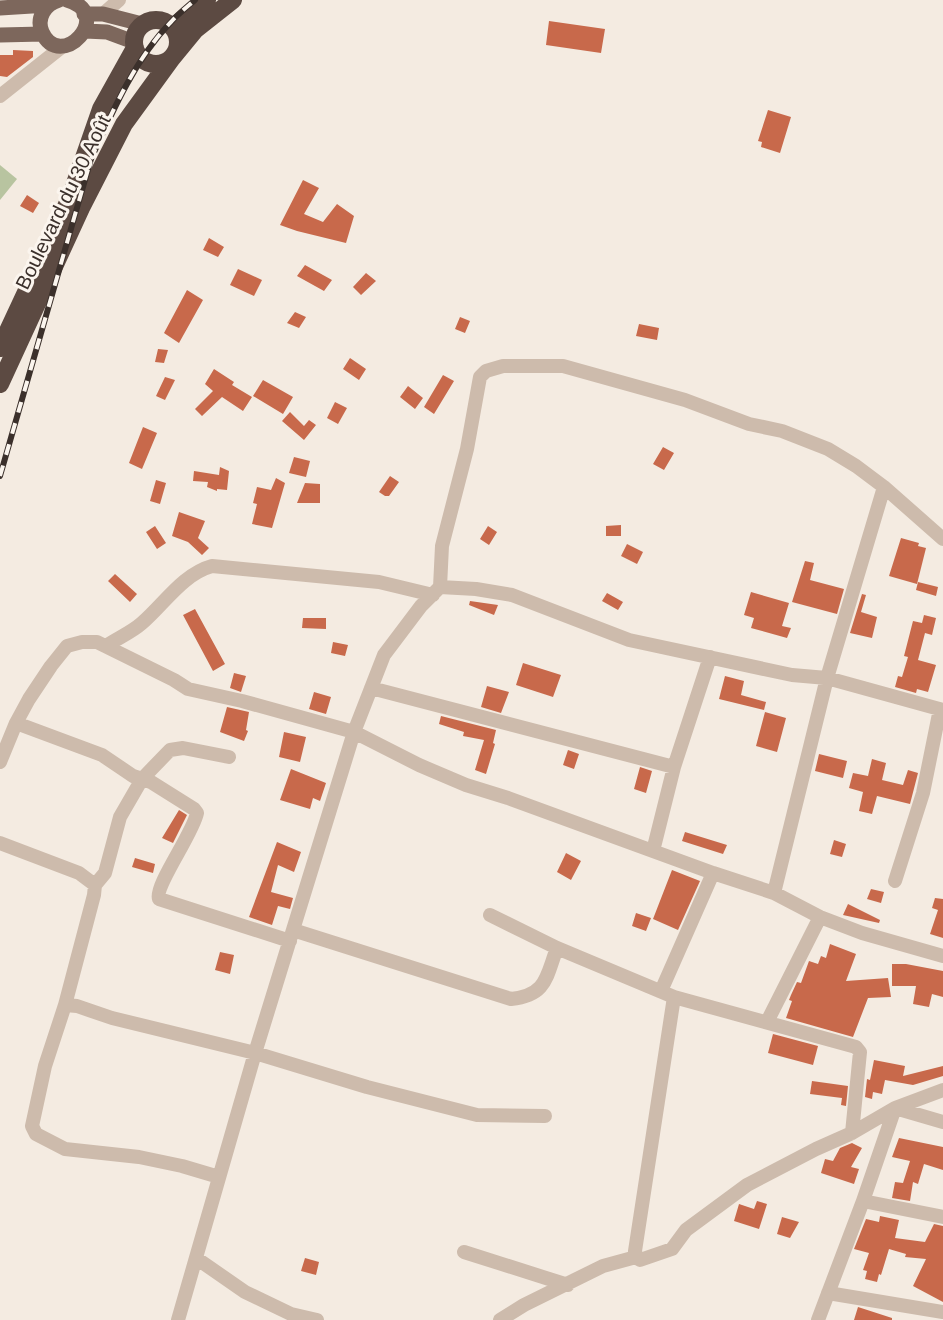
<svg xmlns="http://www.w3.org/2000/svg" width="943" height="1320" font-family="Helvetica,sans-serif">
  <rect width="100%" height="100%" fill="#f4ebe1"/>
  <path fill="#b8c4a0" d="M0,165L17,179L0,200Z"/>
  <path fill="#c8694b" d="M549,21L605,29L601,53L546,45Z
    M13,50L33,51V57L7,77L0,76V55H13Z
    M768,110L791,117L780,153L761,147L762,142L758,141Z
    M303,180L319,188L304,214L323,222L337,204L354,216L346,243L297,231L280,225Z
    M27,195L39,203L33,213L20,206Z
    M209,238L224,247L218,257L203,250Z
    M305,265L332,280L324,291L297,276Z
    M238,269L262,280L254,296L230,285Z
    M366,273L376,281L361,295L353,287Z
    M187,290L203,300L179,343L164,333Z
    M295,312L306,317L299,328L287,323Z
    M460,317L470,321L465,333L455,329Z
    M639,324L659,328L657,340L636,336Z
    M158,349L168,350L164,363L155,362Z
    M350,358L366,369L359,380L343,369Z
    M214,369L234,382L232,385L252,397L243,411L222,397L202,416L195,409L213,391L205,384Z
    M443,375L454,381L434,414L424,407Z
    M165,377L175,380L165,400L156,396Z
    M263,380L293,397L283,414L253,396Z
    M408,386L423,398L415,409L400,397Z
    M335,402L347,408L338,424L327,418Z
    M290,412L304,426L309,420L316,425L304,440L282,421Z
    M143,427L157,433L142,469L129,463Z
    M663,447L674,453L664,470L653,464Z
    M294,457L310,461L306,477L289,473Z
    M220,467L229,471L227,490L217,489V491L207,487L208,482L193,481L194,471L219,475Z
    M390,476L399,482L389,496H385L379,492Z
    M276,478L285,483L272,528L252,524L257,504L253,503L257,487L271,490Z
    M156,480L166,483L160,504L150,501Z
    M305,483L320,484V503H297Z
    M179,512L205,521L198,538L209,548L202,555L188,542L172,536Z
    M621,525V536H606V526Z
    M155,526L166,543L157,549L146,532Z
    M488,526L497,532L489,545L480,539Z
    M901,538L919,543L918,546L926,548L917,584L889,576Z
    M627,544L643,552L637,564L621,556Z
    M805,561L814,563L810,580L844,589L837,614L792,602Z
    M115,574L137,594L130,602L108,581Z
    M918,582L938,587L936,596L916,590Z
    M751,592L789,603L782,626L791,628L787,638L751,628L754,618L744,615Z
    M607,593L623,602L618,610L602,601Z
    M862,594L866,595L861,612L877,617L872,638L850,633Z
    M470,601L498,605L494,615L469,605Z
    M195,609L225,664L213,671L183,615Z
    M924,615L936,618L932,635L925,633L918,660L936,665L928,692L917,689L916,693L895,687L898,676L902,677L908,657L904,656L913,621L922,623Z
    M303,618H326V629L302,628Z
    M333,642L348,645L345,656L331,653Z
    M523,663L561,675L553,697L516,685Z
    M234,673L246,676L241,692L230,688Z
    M725,676L744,681L741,695L766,702L764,710L719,699Z
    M487,686L509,692L501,713L481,707Z
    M314,692L331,697L326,714L309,709Z
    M227,707L249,712L246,730L248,731L244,741L220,732Z
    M765,712L786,718L777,752L756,746Z
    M441,716L496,730L493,743L495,744L486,774L475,770L484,740L463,736L464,732L439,724Z
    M284,732L306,737L300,762L279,757Z
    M568,750L579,754L574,769L563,765Z
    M819,754L847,761L843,778L815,771Z
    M872,759L886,763L882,780L903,785L908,770L918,773L910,804L877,796L872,814L859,811L863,792L849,788L853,773L868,776Z
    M640,767L652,771L646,793L634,789Z
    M291,769L326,783L320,801L313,798L310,809L280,800Z
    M179,810L187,815L173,843L162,838Z
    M685,832L727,845L723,854L682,841Z
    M834,840L846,844L842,857L830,854Z
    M277,842L301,852L294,872L278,865L271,892L293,898L290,909L278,906L272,925L249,917Z
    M566,853L581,861L571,880L557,872Z
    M135,858L155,864L153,873L132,867Z
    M672,870L700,881L678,930L653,919Z
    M871,889L884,892L881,903L867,899Z
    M935,898L943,899V938L930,934L938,910L932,908Z
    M848,904L880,920L879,923L843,915Z
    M636,913L651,918L646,931L632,926Z
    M830,944L856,954L846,981L888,978L891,997L868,998L853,1037L786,1018L792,1001L789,1000L791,995L797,982L801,983L809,961L818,964L821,956L826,958Z
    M220,952L234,955L230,974L215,970Z
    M892,964H906L943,971V997L932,994L929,1007L913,1004L916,986H892Z
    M773,1034L818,1046L813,1065L768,1053Z
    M874,1060L905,1066L903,1076L943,1066V1076L913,1085L885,1080L882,1094L873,1092L872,1099L865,1097L867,1079L870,1080Z
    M812,1081L848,1086L846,1106L841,1105L842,1098L810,1094Z
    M899,1138L943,1147V1170L924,1164L918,1184L913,1182L910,1201L892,1198L895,1182L903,1183L910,1161L892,1157Z
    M852,1143L862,1148L851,1167L859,1169L854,1184L821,1173L825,1159L833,1161L840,1148Z
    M757,1201L767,1204L759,1229L734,1221L739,1204L754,1209Z
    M880,1216L899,1220L895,1238L925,1242L934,1224L943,1226V1302L913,1286L926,1259L905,1257L906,1254L889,1249L881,1275L879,1274L877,1282L865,1279L867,1271L863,1270L869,1253L854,1249L866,1219L879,1222Z
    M782,1217L799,1222L790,1238L777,1234Z
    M305,1258L319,1262L316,1275L301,1271Z
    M858,1307L892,1318V1320H854Z"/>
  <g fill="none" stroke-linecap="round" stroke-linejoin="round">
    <path stroke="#cdbbac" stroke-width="14" d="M103,14L119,0
      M0,96L63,46
      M440,587L476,589L512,595L629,640L792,675L827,678L943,710
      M106,646C118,638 132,632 142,623C164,604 183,574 212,566L379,582L433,595
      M371,688L674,767
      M16,723L102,755L133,776L142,779L170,750L183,748L229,757
      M0,762L16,723L29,699L51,666L67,646L82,642H97L174,680L188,689L242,701L354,732L419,765L466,785L508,798L713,873L774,893L820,917L862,933L943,956
      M0,843L79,873L95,885L94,895L65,1005L77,1006L112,1018L255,1053L367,1087L477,1115L545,1116
      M653,851L674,767L710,657
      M895,881L923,793L940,709
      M95,885L105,873L120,817L142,779L151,782L194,809L197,813C193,834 154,886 159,899L290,941
      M774,893L827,678L884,487
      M490,915L557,948L674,997L856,1047L860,1052L852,1133
      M293,930L511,999C547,995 546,977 557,948
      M661,991L713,873
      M674,997L635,1251L636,1257L640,1260L672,1249L686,1230L747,1185L816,1149L852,1133L895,1108L943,1122
      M65,1005L45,1066L32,1126L36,1134L65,1149L139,1157L182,1166L219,1177
      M767,1022L820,917
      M863,1201L895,1108L943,1090
      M464,1252L568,1285
      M196,1258L245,1292L291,1314L317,1320
      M828,1293L943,1312
      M178,1320L255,1053L354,732L384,655L421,606L440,587L442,546L467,449L480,377L486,371L503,366H563L685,400L749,424L782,431L828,449L856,466L884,487L943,539
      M500,1320L524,1305L603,1266L636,1257
      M818,1320L863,1201L943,1217"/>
    <path stroke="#7d675c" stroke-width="15" d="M59,0C45,4 36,18 42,32C60,73 116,14 67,0
      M0,8L48,5
      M84,14H103L142,24
      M85,31L107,32L134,42
      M0,35L43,34"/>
    <path stroke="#5c4a42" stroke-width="18" d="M134 42a22 22 0 1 1 44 0a22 22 0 1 1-44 0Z
      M173,27L207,0
      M0,348L70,198L101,109L135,48
      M0,384L81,208L124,124L172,58L195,30L233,0"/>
    <g stroke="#3b302b" stroke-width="6">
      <path id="rail" d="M0,476L91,159C112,112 135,59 171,22C178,14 187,7 195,0"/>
    </g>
    <use href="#rail" stroke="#fbf5ee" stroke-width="4" stroke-dasharray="11" stroke-linecap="butt"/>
  </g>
  <g text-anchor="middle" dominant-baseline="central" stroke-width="6" stroke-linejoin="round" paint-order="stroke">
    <g font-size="20" fill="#3b302b" stroke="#fbf5ee">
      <text transform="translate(63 202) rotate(-64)">Boulevard du 30 Août</text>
    </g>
  </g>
</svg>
